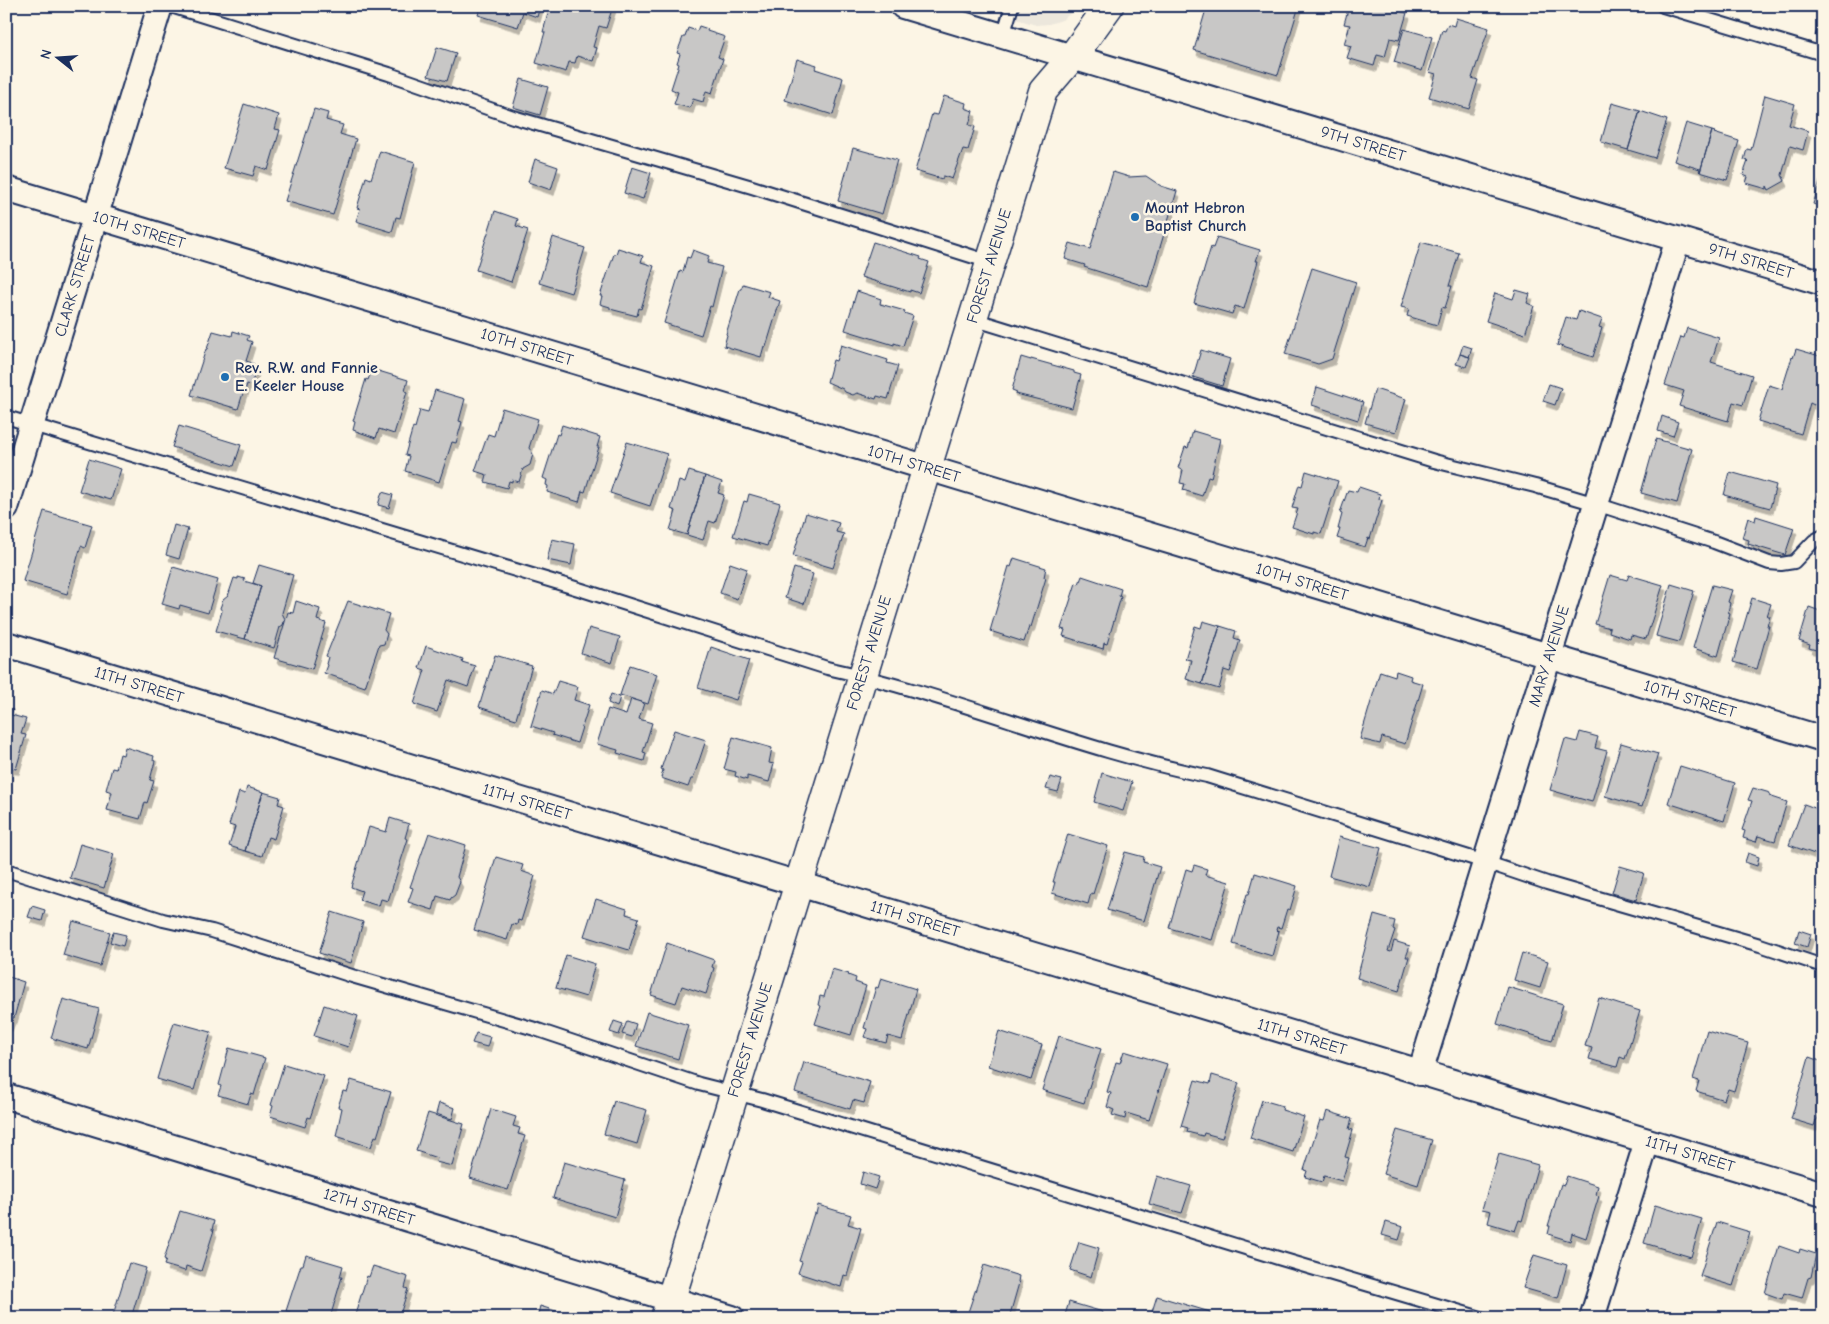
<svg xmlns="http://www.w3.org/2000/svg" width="1829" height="1324" font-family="'Comic Neue',sans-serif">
  <defs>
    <filter id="shadow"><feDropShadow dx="3" dy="5.5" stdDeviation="0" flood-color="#0004"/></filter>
  </defs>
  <rect width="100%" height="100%" fill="#fcf5e5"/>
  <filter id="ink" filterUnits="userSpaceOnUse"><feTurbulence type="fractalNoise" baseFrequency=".02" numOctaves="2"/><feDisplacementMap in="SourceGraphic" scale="10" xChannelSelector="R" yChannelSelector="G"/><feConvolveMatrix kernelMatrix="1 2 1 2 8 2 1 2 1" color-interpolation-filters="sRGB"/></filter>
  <g filter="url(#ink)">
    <path fill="#ece7dc" d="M975,6H1080L1062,20L1049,24L1036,25Z"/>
    <path fill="#c8c7c6" stroke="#1b2f5e" filter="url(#shadow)" d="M481,6H540L537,17L523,12L518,27L478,15Z
      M550,6H613L606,28L599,26L593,47L597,48L593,61L577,56L575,63L569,62L566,72L536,63L545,32H543Z
      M1207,6H1299L1278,75L1194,50Z
      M1349,6H1400L1399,11L1407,13L1399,40L1390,38L1385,57L1377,55L1374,66L1347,58L1351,46L1344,44L1350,25L1344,24Z
      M1823,11V39L1815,36Z
      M1456,18L1489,28L1472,78L1478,80L1469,109L1429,97L1436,74L1429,72L1442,30L1445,31L1448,24L1454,26Z
      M699,26L708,29L707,31L725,37L718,57L723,59L712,93L706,91L703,102L693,99L690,108L674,104L678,92L671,89L679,64L677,63L680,54L677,53L683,37H685L688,28L697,31Z
      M1404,29L1432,37L1422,71L1394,62Z
      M437,47L456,53L447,81L428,76Z
      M797,59L817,65L815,69L843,78L833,115L785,100Z
      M521,79L548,87L540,115L513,107Z
      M1765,95L1795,104L1789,125L1808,131L1803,150L1790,146L1782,175L1785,181L1769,190L1767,186V189L1746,183L1748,177L1743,175L1748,161L1744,160L1747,149L1751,150Z
      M944,96L966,103L965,108L973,111L969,125L975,127L968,150L963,149L952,179L943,176L942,179L915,171L932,114L938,115Z
      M1612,103L1640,111L1628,150L1601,142Z
      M244,104L279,115L275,129L280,130L268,170L256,166L253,176L224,168Z
      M314,109L328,113L326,120L343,125L340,134L356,139L333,215L285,201Z
      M1640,111L1667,120L1655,158L1628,150Z
      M1686,123L1712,131L1700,172L1699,171L1700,169L1674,161Z
      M1712,131L1715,132L1714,133L1739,141L1727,180L1700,172Z
      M853,148L897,160L882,214L838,201Z
      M380,151L415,162L400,218L396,217L392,232L356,221L360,209L357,208L366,177L371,179Z
      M535,159L558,167L551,190L528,182Z
      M632,167L651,173L643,199L624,193Z
      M1113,172L1129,177L1146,176L1161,186L1177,191L1148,287L1084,267L1085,265L1065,259L1070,243L1090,249Z
      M1823,172V208L1813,204Z
      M495,211L518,219L516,226L528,230L511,282L476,270Z
      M553,237L585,248L571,293L539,283Z
      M1217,237L1260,250L1256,261H1258L1244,309L1235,306L1232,314L1194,303L1211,247L1213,248Z
      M873,242L921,257L920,259L929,262L919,293L910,290V292L861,277Z
      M1421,242L1459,253L1449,286H1452L1445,308L1442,307L1437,325L1407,316L1409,309L1401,307Z
      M618,248L643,256L641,262L654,266L641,309L639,308L637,316L610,309V307L600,304L602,296H600L614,254H616Z
      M693,250L709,256L707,263L722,267L712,307L710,306L701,335L664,323L680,271L683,272L687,257L690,258Z
      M1312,268L1356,282L1332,359L1318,364L1285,354Z
      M743,284L770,292L768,297L780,301L766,347L764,346L761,357L724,346L727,335L726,334L740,289H741Z
      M1516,290L1530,294L1527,303L1534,306L1525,334L1486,321L1495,293L1513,299Z
      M857,291L881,299L880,304L905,311L904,313L913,316L903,346L894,343V345L845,330Z
      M1579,311L1602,319L1599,327L1602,328L1593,357L1557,345L1566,317L1576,320Z
      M1687,328L1719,338L1711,362L1752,375L1743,405L1733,402L1728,421L1679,406L1684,391L1665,385L1681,337L1684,338Z
      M213,331L232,336L233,331L249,336L247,340L252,342L246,361L254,364L252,368L256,370L251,385L247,384L245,391L244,390L238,409L191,395L206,349H207Z
      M841,345L888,360L887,363L898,366L888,399L877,396L876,399L857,393L853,395L845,392L843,389L827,382L833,360L836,361Z
      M1463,345L1472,348L1469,357L1460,354Z
      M1796,349L1823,357L1816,383L1820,385L1823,390V395L1821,401L1814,405L1810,403L1801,434L1758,421L1769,385L1782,389L1792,357L1793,358Z
      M1201,350L1230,359L1222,386L1193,377Z
      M1460,354L1470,357L1466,367L1456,364Z
      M1021,357L1031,360V359L1074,371V373L1081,375L1072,408L1016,394L1017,392L1012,390Z
      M372,369L408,380L405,391L407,392L394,434L379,429L376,438L353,430L355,422L353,421L366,379L368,380Z
      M1549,384L1561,388L1555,405L1543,401Z
      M1317,387L1363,402L1358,420L1312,405Z
      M1375,389L1406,399L1396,432L1365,423Z
      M435,390L465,399L459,421L462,422L456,443L452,442L439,482L405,471L409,456L405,455L413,427L415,428L420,410L428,412Z
      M502,408L538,419L529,448L533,454L530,465L523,469L519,482L512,480V482L509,481L507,488L485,482L487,475L475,471L488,434L494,436Z
      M1662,416L1678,422L1673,436L1658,431Z
      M562,425L600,437L597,447H599L585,492L582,491L579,502L547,492L548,486L546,485L547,480L543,478L557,434L559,435Z
      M179,426L241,445L234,466L172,447Z
      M1193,431L1220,439L1211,478L1208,477L1202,496L1183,490L1185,484L1180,483L1183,470L1178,468L1185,447L1188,448Z
      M1656,439L1692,449L1677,503L1641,493Z
      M627,442L667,454L650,506L610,493Z
      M89,459L121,469L111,500L79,491Z
      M689,471L705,476L687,535L670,530L676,511L671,509L679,481L685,483Z
      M1306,471L1338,481L1321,534L1314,532V534L1292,527L1298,509L1292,508L1299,485L1302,486Z
      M1730,472L1776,485L1770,508L1724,495Z
      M705,476L722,482L718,493L724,495L715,523L709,521L703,540L687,535Z
      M1359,487L1380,494L1379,499L1382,500L1370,539L1368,538L1365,547L1337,538L1340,529H1338L1342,514L1340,513L1348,490L1357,492Z
      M1819,490L1823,491V503L1816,501Z
      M382,492L393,495L389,508L378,505Z
      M749,494L780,503L767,546L733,536L744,501L747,502Z
      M44,511L92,525L85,548L81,546L67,594L23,581Z
      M806,513L839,523L836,532L844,534L833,568L793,556Z
      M1756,516L1794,528L1785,555L1748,544L1749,540L1742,538L1748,518L1755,521Z
      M174,525L188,529L179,559L166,555Z
      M552,539L575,544L571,565L547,560Z
      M1014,558L1046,568L1044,577L1046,578L1031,627H1029L1024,642L990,631L1009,566L1011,567Z
      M730,563L747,569L737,599L720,593Z
      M259,565L293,575L282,613L285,619L283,625L280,627L274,648L245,639L261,586L253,583Z
      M173,567L218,580L208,613L180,605L179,609L162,604Z
      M794,568L813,574L804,604L785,598Z
      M1610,575L1627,580L1629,575L1663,585L1646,639L1631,635L1630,639L1609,632L1610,628L1595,624Z
      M1082,576L1121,589L1119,596L1121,597L1107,644L1104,643L1103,649L1063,636L1065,630L1061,629L1076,583L1079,584Z
      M238,577L245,579L244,581L261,586L245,639L216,631L222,611L220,608L223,600L228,596L234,578L238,579Z
      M1671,584L1694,591L1679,642L1656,636Z
      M1712,585L1732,590L1728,602L1730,603L1728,612L1730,613L1718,656L1693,648Z
      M1752,598L1771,604L1767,616H1770L1767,626H1769L1757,669L1733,662Z
      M296,601L320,609L317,620L326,623L312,669L274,658L288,612L293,613Z
      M348,601L389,614L384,630L387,634L384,644L379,645L365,687L324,673L327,665L326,664L328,657L326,656Z
      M1809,607L1823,612V652L1809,648L1810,645L1799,641Z
      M1203,621L1220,626L1202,684L1186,679L1191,660L1185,659L1195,626L1201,628Z
      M1220,626L1236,631L1234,638L1240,640L1230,672L1224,670L1219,689L1202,684Z
      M589,628L620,637L612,663L581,653Z
      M426,646L463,659L462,662L475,666L468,687L448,680L437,712L414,704L425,670L419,668Z
      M711,647L749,660L736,700L698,688Z
      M495,655L532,666L516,719L479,707Z
      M630,665L657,674L648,704L620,695Z
      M1380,671L1395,676L1396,671L1411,676L1410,680L1423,684L1405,744L1382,737L1380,744L1360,739Z
      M558,681L578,687L574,700L589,705L577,743L552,735L553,733L531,726L542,690L553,694Z
      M611,694L620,697L617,707L608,703Z
      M631,699L644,703L639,719L652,723L643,752L646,753L644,761L617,753L618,750L597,744L608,709L626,715Z
      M6,708L13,710L11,715L26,719L21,734L26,735L16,769L11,768L7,782Z
      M674,730L706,740L693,779H691L688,787L661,778L663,770L661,769Z
      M1580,732L1598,737L1595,748L1607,751L1592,802L1550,790L1565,739L1577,742Z
      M733,737L772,748L769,763L774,764L769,782L747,776V780L735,776L736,772L724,769Z
      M1621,743L1658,754L1642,807L1605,796Z
      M125,747L154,756L153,760L155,761L150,780L154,781L147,803L145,802L140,819L107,810L112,792L106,790L112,768L116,769L120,754L123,755Z
      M1680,766L1735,783L1724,821L1668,803Z
      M1102,773L1132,782L1123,811L1094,802Z
      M1050,777L1062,780L1058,792L1046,789Z
      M247,787L263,792L245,851L229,846L235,827L229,825L239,792L245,794Z
      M1753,788L1770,793L1769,796L1787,802L1775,841L1758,836L1756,842L1743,838L1745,831L1742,830L1752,801L1748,800Z
      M263,792L280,797L278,804L284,806L274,839L268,837L262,856L245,851Z
      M1804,804L1823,811V857L1789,845Z
      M390,818L409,824L405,838L408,839L388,901L381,899L379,906L359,900L362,891L351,887L369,827L386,832Z
      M429,833L466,845L457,877L460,882L455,895L451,898L450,900L437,896L433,910L408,902L413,888L410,887Z
      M1068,834L1108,846L1093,894L1091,893L1088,904L1052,893L1055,882H1053Z
      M1339,837L1381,848L1370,887L1329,876Z
      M80,844L114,854L104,888L70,878Z
      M1125,852L1144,857L1143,862L1160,867L1144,921L1107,910Z
      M1748,853L1759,857L1757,866L1745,862Z
      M496,857L523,865L521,871L535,876L521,921L518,920L517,925L512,924L507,940L474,930Z
      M1194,865L1207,869L1205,875L1229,882L1212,940L1169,928L1186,869L1192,871Z
      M1620,866L1644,873L1636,900L1612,893Z
      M1255,873L1297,886L1290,910L1287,909L1281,928L1277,927L1276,930L1279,931L1272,956L1233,944L1247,894H1249Z
      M596,899L627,909L626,914L639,918L629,950L584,936Z
      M32,906L45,910L42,921L28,917Z
      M332,912L363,922L351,963L319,953Z
      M1374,915L1395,921L1393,929L1395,930L1388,951L1391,952L1394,941L1410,946L1406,957H1409L1399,991L1357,978Z
      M73,921L110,932L100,966L63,955Z
      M1799,930L1811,934L1807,947L1795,943Z
      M113,932L126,935L123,946L110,942Z
      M667,943L714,960L712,967L714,968L706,994L682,986L676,1003L651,995Z
      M1522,953L1548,961L1540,988L1514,980Z
      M566,955L595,964L586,997L556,988Z
      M832,969L849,974L848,975L856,978L855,982L866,986L851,1035L815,1024L821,1006L818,1005L820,996L824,997Z
      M6,976L24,982L14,1018H12L9,1026L6,1025Z
      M881,978L916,989L902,1040L888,1036L886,1043L864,1037L867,1029L864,1028L876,987L878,988Z
      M1508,987L1563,1004L1552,1041L1497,1024Z
      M1599,998L1640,1011L1625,1059L1620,1057L1617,1067L1589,1059L1592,1048L1585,1046Z
      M63,999L99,1009L88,1049L51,1038Z
      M324,1005L358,1016L348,1047L314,1036Z
      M647,1012L688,1025L678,1059L636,1046Z
      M614,1021L623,1024L619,1035L610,1032Z
      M627,1021L636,1024L632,1037L622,1034Z
      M174,1022L211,1032L194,1090L157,1079Z
      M999,1031L1042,1045L1031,1080L988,1066Z
      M1707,1031L1748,1043L1734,1091L1728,1089L1724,1100L1696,1091L1699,1081L1693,1079Z
      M476,1033L490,1037L487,1047L472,1043Z
      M1059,1036L1101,1049L1084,1103L1042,1090Z
      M229,1048L265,1058L254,1095L251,1094L248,1104L218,1095L221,1086L219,1085Z
      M1124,1051L1167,1064L1149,1120L1126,1113L1125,1119L1112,1115L1114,1110L1107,1107L1111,1093L1107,1092L1116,1062L1120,1063Z
      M1809,1057L1823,1062V1103L1817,1120H1816L1814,1126L1791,1119Z
      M804,1062L870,1082L864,1103L853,1100L850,1109L795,1092Z
      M284,1064L324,1076L310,1118L308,1117L305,1127L270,1116L273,1106L271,1105Z
      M1212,1075L1239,1083L1222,1138L1204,1133L1203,1136L1187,1132L1188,1128L1181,1126L1195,1080L1210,1084Z
      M351,1080L391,1092L377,1137L375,1136L371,1147L336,1136L342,1108L338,1107L343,1091L347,1092Z
      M1262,1100L1283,1106L1282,1110L1304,1117L1293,1152L1250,1138Z
      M614,1101L647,1110L637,1144L604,1134Z
      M439,1103L455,1108L452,1119L436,1114Z
      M491,1109L516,1117L513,1126L520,1128L518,1134L525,1136L508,1190L470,1178Z
      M1327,1111L1352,1119L1349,1129L1353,1130L1345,1157L1349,1158L1342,1181L1324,1176L1322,1182L1305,1177L1307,1171L1304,1170L1320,1120L1324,1121Z
      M428,1113L464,1124L452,1166L436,1162L437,1158L416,1151Z
      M1397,1130L1432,1140L1418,1185L1383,1174Z
      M1499,1154L1538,1165L1522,1221L1519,1220L1515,1231L1488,1223L1491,1211L1482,1209Z
      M564,1162L625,1180L615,1217L553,1198Z
      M863,1172L879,1177L875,1189L860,1184Z
      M1157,1176L1191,1186L1182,1213L1149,1204Z
      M1567,1176L1598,1186L1596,1195L1599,1196L1586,1238L1572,1233L1570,1241L1548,1234L1550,1226H1548L1561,1184L1564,1185Z
      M818,1205L851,1215L848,1224L861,1228L847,1276L844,1275L841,1287L798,1273L802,1262L799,1261L814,1213L816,1214Z
      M1655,1205L1702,1219L1691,1257L1644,1243Z
      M180,1211L214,1221L212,1230H214L201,1271L186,1266L185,1271L164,1265L166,1260L164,1259Z
      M1386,1222L1403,1227L1399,1240L1382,1235Z
      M1717,1222L1750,1232L1733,1286L1700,1276Z
      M1079,1242L1099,1248L1091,1277L1070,1270Z
      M1779,1246L1799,1253L1800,1249L1816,1254L1811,1277L1808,1278L1802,1298L1784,1293L1782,1299L1765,1293Z
      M306,1255L343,1266L340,1277H342L330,1318H288L290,1312L286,1311L301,1265H303Z
      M1534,1255L1567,1265L1558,1298L1523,1288Z
      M129,1263L146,1268L131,1318H122L113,1315Z
      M984,1265L1019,1276L1018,1282L1019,1283L1009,1318H966Z
      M373,1266L408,1277L405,1288L408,1289L399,1318H354L367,1276L369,1277Z
      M1157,1296L1210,1312L1209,1318H1150Z
      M1069,1302L1103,1312L1101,1318H1064Z
      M540,1306L578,1318H537Z"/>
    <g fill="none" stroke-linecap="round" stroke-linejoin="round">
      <g stroke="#1b2f5e" stroke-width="16">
        <path id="service" d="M171,6L389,74L513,117L752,187L990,262
          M1663,6L1823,54
          M1003,36L1012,6
          M973,319L1434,461L1535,486L1596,504L1714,542L1769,563L1781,564L1794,562L1814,541L1823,536
          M6,417L582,590L827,668C956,696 1078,750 1207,776L1485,862L1547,883L1760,945L1823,966
          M6,870L163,920L212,931L352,976L535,1029L699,1084L762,1100L1278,1258L1481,1318"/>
      </g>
      <g stroke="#1b2f5e" stroke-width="28">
        <path id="minor" d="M903,6L1823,283
          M6,189L1823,739
          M6,508L160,6
          M6,644L1823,1194
          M1420,1073L1678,239
          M6,1096L732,1318
          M1592,1318L1647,1141"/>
      </g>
      <g stroke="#1b2f5e" stroke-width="31">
        <path id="tertiary" d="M665,1318L1043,91L1072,57L1109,6"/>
      </g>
      <use href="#service" stroke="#fcf5e5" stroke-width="12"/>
      <use href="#minor" stroke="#fcf5e5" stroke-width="24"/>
      <use href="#tertiary" stroke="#fcf5e5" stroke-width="28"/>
    </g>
  </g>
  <g fill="#1f6fb2" stroke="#fcf5e5" stroke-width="2">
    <circle cx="1135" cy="217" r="5"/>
    <circle cx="225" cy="377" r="5"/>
  </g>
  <g text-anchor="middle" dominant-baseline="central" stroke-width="5" stroke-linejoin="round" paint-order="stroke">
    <g font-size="16" fill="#1b2f5e" stroke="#fcf5e5">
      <text transform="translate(1363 144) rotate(17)">9TH STREET</text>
      <text transform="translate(139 230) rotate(17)">10TH STREET</text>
      <text transform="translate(1751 261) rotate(17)">9TH STREET</text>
      <text transform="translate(989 266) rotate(-73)">FOREST AVENUE</text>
      <text transform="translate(75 286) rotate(-73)">CLARK STREET</text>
      <text transform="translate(527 347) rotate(17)">10TH STREET</text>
      <text transform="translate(914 464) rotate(17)">10TH STREET</text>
      <text transform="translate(1302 582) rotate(17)">10TH STREET</text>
      <text transform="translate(869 653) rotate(-73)">FOREST AVENUE</text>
      <text transform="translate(1549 656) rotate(-73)">MARY AVENUE</text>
      <text transform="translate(139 685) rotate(17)">11TH STREET</text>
      <text transform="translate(1690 699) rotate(17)">10TH STREET</text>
      <text transform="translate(527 802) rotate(17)">11TH STREET</text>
      <text transform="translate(915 919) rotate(17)">11TH STREET</text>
      <text transform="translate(1302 1037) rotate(17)">11TH STREET</text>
      <text transform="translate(750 1040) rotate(-73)">FOREST AVENUE</text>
      <text transform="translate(1690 1154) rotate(17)">11TH STREET</text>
      <text transform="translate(369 1207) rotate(17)">12TH STREET</text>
    </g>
    <g font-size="16" font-weight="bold" fill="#1b2f5e" stroke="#fcf5e5" text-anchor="start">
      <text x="1145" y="208">Mount Hebron<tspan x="1145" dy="18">Baptist Church</tspan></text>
      <text x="235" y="368">Rev. R.W. and Fannie<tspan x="235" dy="18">E. Keeler House</tspan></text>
    </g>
  </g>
  <rect width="1829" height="1324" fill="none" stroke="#fcf5e5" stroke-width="25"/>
  <rect x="12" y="12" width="1804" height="1299" fill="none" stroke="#1b2f5e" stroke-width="2" filter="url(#ink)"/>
  <g transform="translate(58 58) rotate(287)" stroke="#fcf5e5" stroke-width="4" paint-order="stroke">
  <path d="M0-4L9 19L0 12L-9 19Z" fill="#1b2f5e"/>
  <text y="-8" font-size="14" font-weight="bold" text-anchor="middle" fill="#1b2f5e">N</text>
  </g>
</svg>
